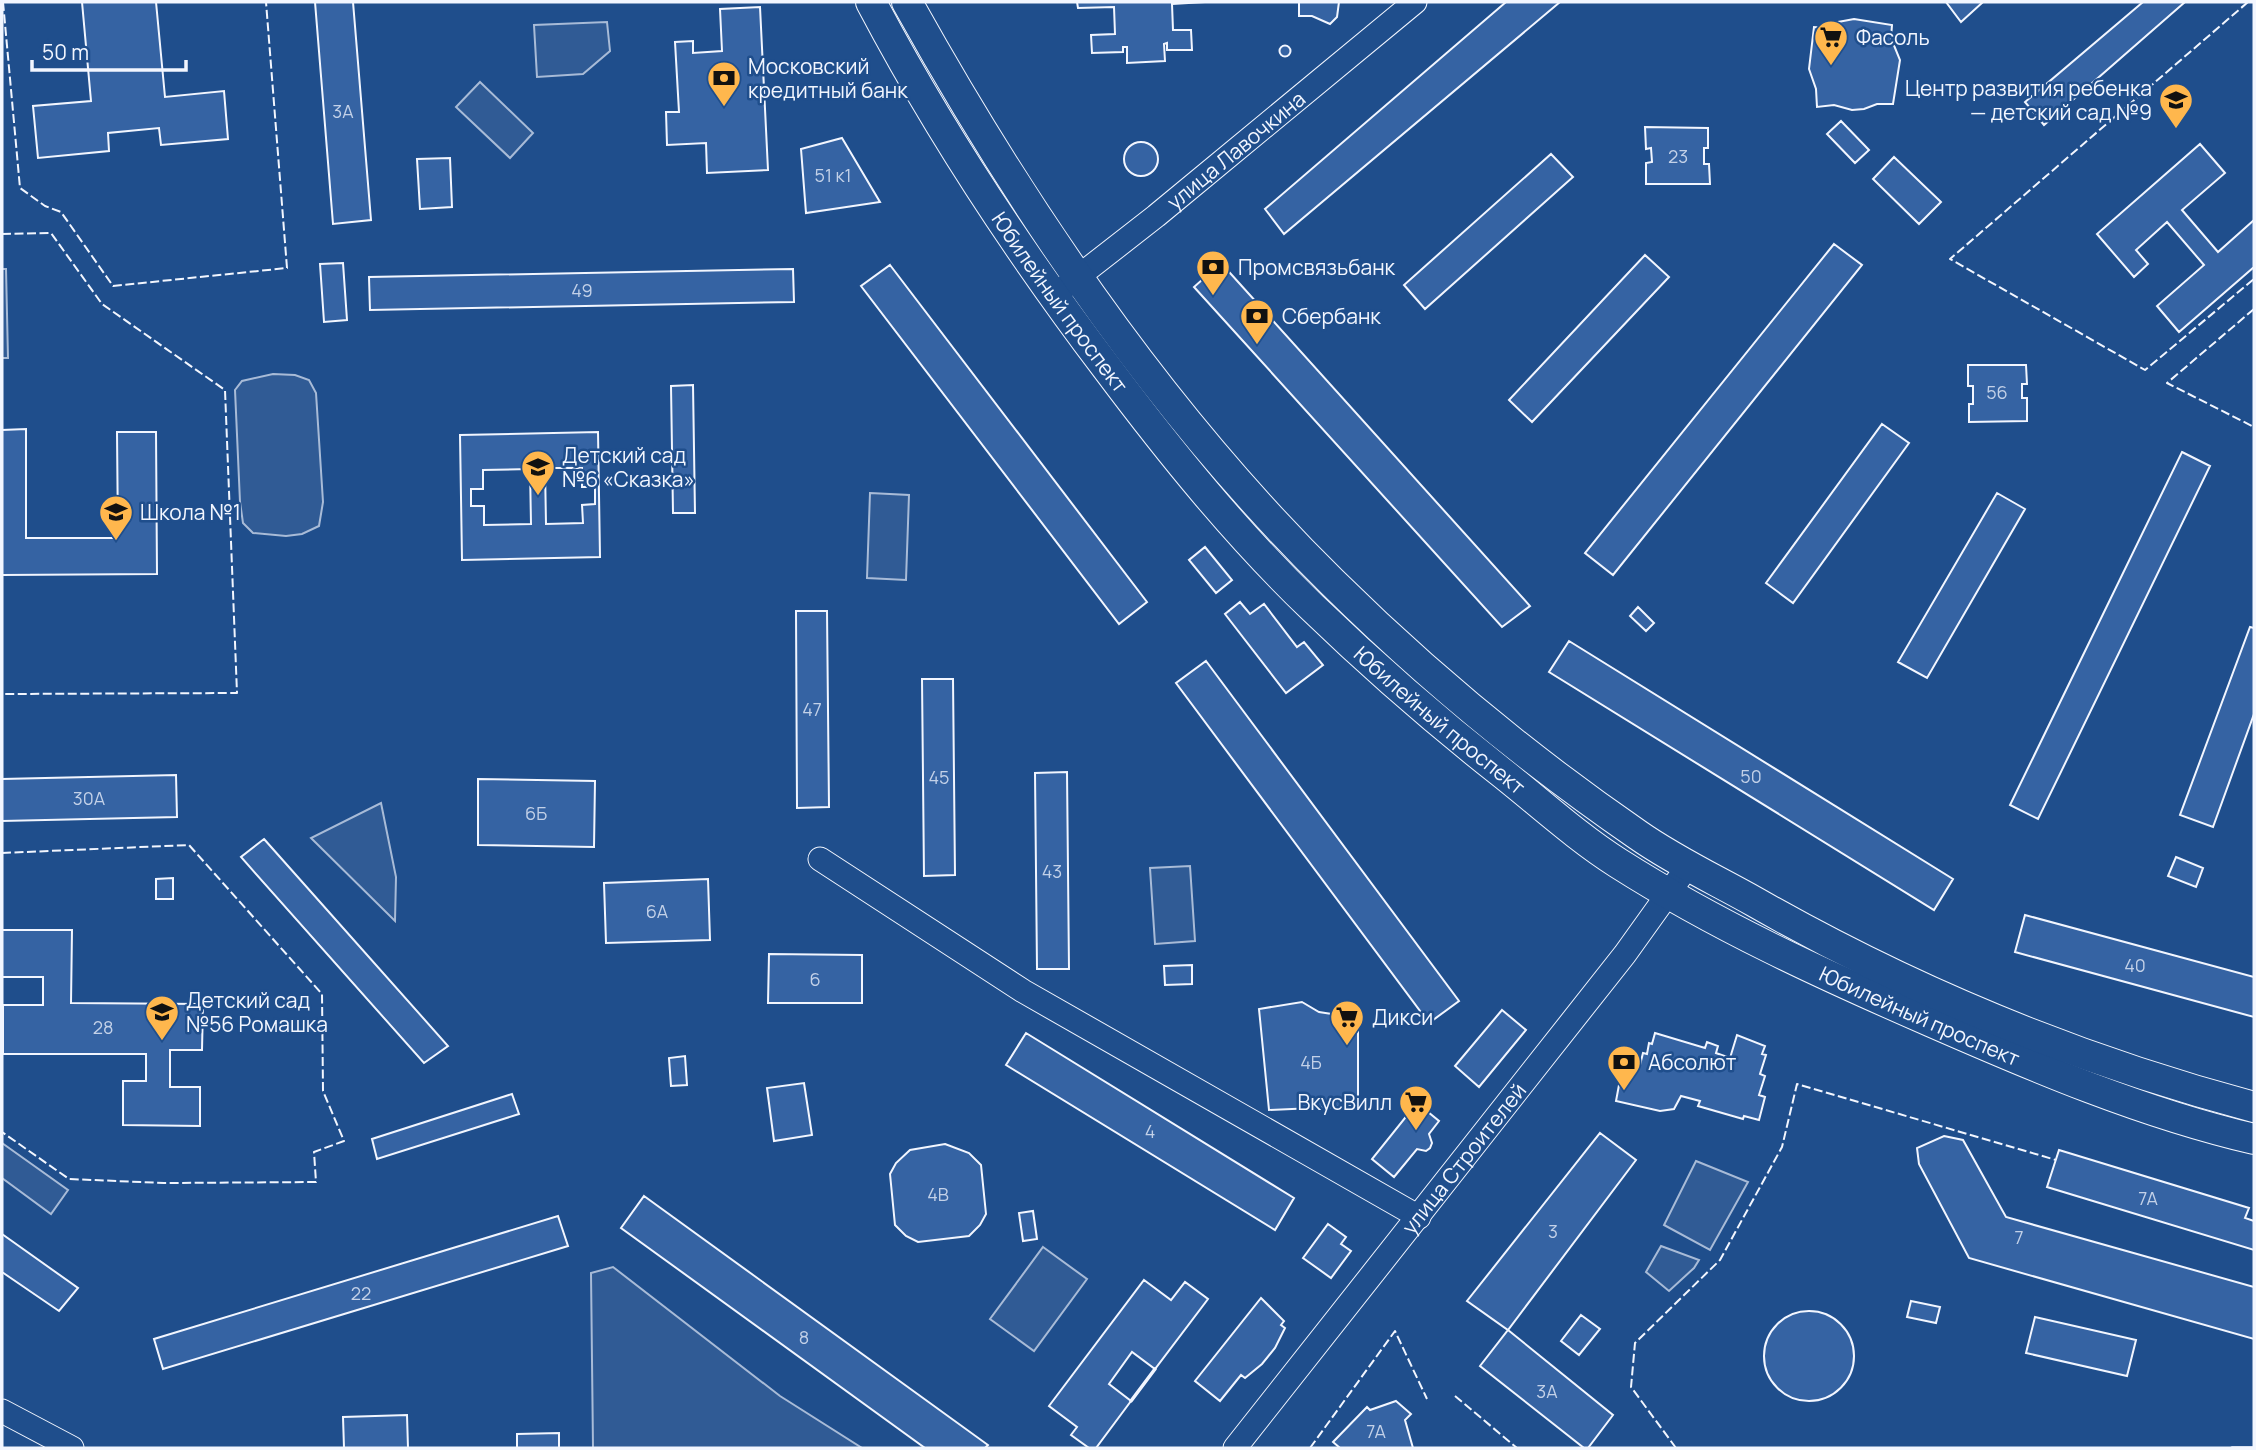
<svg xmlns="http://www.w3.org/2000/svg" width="2256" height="1450" font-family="Manrope,sans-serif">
  <rect width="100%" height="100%" fill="#1f4e8c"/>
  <path fill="#305b95" stroke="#a8bbd7" stroke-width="2" d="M607,22L610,51L583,74L537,77L534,25Z
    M480,82L533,133L510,158L456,107Z
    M2,269H6L8,358H2Z
    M273,374L295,375L309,380L316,393L323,502L319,526L302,534L286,536L253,533L243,523L240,502L235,390L242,381Z
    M870,493L909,495L906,580L867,578Z
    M381,803L396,877L395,921L311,838Z
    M1190,866L1195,941L1155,944L1150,868Z
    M2,1143L68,1190L51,1214L2,1178Z
    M1696,1161L1748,1182L1710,1250L1664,1225Z
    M1661,1246L1699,1260L1694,1268L1669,1291L1646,1272Z
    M1043,1247L1087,1279L1034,1351L990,1319Z
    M613,1267L780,1396L862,1448H593L591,1273Z"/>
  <path fill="#3563a3" stroke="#f2f6ff" stroke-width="2" fill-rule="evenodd" d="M82,2H156L165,97L224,91L228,139L161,145L159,128L108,133L109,151L38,158L33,106L91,101Z
    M315,2H353L371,220L333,224Z
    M1077,2H1205L1172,4L1173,30H1191L1192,50H1167V43L1164,44L1165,61L1127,63V47H1123V52L1092,53L1091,35L1115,34L1114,7L1078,8Z
    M1299,2H1339L1337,17L1330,24L1312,16H1299Z
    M1506,2H1560L1284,234L1265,209Z
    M1946,2H1983L1961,22Z
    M2143,2H2185L2044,125L2025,102Z
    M760,7L768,170L707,173L706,143L667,145L666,112H679L675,42L693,41V53L722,51L720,9Z
    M1854,19L1892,25L1891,38L1900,60L1893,104H1877L1864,109L1852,110L1834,105L1817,107L1816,89L1809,69L1814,27L1827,28L1838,22Z
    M1279.5 51a5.5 5.5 0 1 1 11 0a5.5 5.5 0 1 1-11 0Z
    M1841,121L1869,150L1855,163L1827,134Z
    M1645,127L1708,128V148H1704V164H1709L1710,184H1646V163L1652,162L1651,148L1646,149Z
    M842,138L880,202L806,213L801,149Z
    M1124 159a17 17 0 1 1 34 0a17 17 0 1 1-34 0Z
    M2200,144L2225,173L2182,210L2218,252L2254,220V267L2179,332L2157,306L2204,265L2167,222L2136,250L2148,264L2134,277L2097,234Z
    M1551,154L1573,177L1425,309L1404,285Z
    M1894,157L1941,202L1919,224L1873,179Z
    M450,158L452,207L420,209L417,159Z
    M1834,244L1862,265L1613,575L1585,553Z
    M1645,255L1669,277L1532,422L1509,400Z
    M343,263L347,320L324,322L320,264Z
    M1221,263L1530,606L1502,627L1194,287Z
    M890,265L1147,602L1119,624L861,286Z
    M793,269L794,302L370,310L369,277Z
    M1968,365H2026L2027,384H2022V398H2027V421L1969,422V404H1973V386H1968Z
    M693,385L695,513H673L671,386Z
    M1882,424L1909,443L1793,603L1766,583Z
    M26,429V538H118L117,432H156L157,574L2,575V430Z
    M598,432L600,557L462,560L460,435ZM545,468H582V487H595V504L582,505L583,523L546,524ZM530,469L531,524L484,525V506H471V489H483V470Z
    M2182,452L2210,466L2038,819L2010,805Z
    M1997,493L2025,509L1927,678L1898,662Z
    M1205,547L1232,580L1216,593L1189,560Z
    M1240,602L1250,614L1264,604L1297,647L1304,642L1323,665L1286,693L1225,614Z
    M1638,607L1654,623L1646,631L1630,616Z
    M796,611H827L829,807L797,808Z
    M2250,627L2254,628V714L2213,827L2180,815Z
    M1569,641L1953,879L1934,910L1549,672Z
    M1206,661L1459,1001L1429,1023L1176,683Z
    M922,679H953L955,875L924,876Z
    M1067,772L1069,969H1037L1035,773Z
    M176,775L177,817L2,821V779Z
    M478,779L595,781L594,847L478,845Z
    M264,839L448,1046L424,1063L241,857Z
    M2176,857L2203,868L2196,887L2168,876Z
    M173,878V899H156V879Z
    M708,879L710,940L606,943L604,883Z
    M2025,915L2254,977V1017L2015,952Z
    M2,930H72L71,1003L203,1004L202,1050H170V1087H200V1126L123,1125V1081H146V1054H3V1005H43V977H2Z
    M769,954L862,955V1003H768Z
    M1192,965V984L1165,985L1164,966Z
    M1302,1002L1319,1012L1358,1018V1106L1269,1110L1259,1009Z
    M1502,1010L1526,1030L1479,1087L1455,1066Z
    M1026,1033L1294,1198L1275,1230L1006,1065Z
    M1655,1033L1705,1048L1707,1042L1718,1046L1716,1053L1730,1058L1737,1035L1765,1046L1762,1054L1766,1055L1760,1074L1765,1076L1759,1095L1765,1097L1759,1120L1744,1116L1743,1119L1698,1106L1700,1101L1681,1096L1674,1109L1660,1111L1616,1101L1619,1085L1625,1086L1628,1074L1633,1075L1636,1065H1640L1643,1053L1647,1054L1649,1043L1652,1044Z
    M685,1056L687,1085L671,1086L669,1058Z
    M804,1083L812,1135L774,1141L767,1088Z
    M512,1094L519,1114L377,1159L372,1139Z
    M1417,1103L1439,1121L1429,1134L1432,1143L1430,1148L1426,1151L1417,1149L1394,1177L1372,1159Z
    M1600,1133L1636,1160L1508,1330L1467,1301Z
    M1944,1136L1963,1140L2006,1217L2254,1287V1339L1969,1258L1919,1164L1917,1148Z
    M945,1144L969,1153L981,1165L986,1214L980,1225L969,1236L918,1242L906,1236L895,1225L890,1174L896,1163L910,1150Z
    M2059,1150L2249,1208L2245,1218L2254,1221V1250L2047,1187Z
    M644,1196L988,1445L985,1448H925L621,1228Z
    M1033,1211L1037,1239L1023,1241L1019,1213Z
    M558,1216L568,1246L163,1369L154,1339Z
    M1328,1224L1346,1237L1341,1244L1351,1251L1331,1278L1303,1258Z
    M2,1234L78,1288L59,1311L2,1272Z
    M1144,1280L1171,1300L1185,1282L1208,1299L1155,1369L1132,1352L1109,1384L1131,1401L1096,1448H1089L1071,1435L1077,1427L1049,1406Z
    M1261,1298L1284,1321L1281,1325L1285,1328L1275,1348L1262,1364L1245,1378L1241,1375L1220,1401L1195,1381Z
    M1911,1301L1940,1307L1936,1323L1907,1317Z
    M1764 1356a45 45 0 1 1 90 0a45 45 0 1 1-90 0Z
    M1581,1315L1600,1329L1579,1355L1561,1341Z
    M2035,1317L2136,1340L2127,1376L2026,1353Z
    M1508,1330L1613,1415L1588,1448H1584L1480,1366Z
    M1396,1401L1411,1414L1405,1420L1413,1448H1340L1333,1442L1367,1407L1370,1410Z
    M407,1415L408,1448H344L343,1417Z
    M559,1433V1448H517V1434Z"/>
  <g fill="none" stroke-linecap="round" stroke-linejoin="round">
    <g stroke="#f2f6ff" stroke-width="25">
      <g id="minor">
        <path id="s1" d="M1065,287L1156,216L1415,2"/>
        <path d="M820,859L1023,991L1419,1217"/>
        <path d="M2,1411L72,1448"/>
        <path id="s2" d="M1235,1448L1625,954L1688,866"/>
      </g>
    </g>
    <g stroke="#f2f6ff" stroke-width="32">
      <g id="major">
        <path id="s3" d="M871,2C939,131 1019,252 1107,368C1170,452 1236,534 1312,607C1372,665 1435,720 1501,772C1539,802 1577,837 1618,863C1717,926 1824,975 1932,1022C2037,1068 2143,1113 2254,1139"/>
        <path d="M907,2C1022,209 1163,416 1332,582C1426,675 1529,760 1638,835C1675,861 1716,880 1755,902C1911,991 2081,1061 2254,1107"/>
      </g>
    </g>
    <use href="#minor" stroke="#1f4e8c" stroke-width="23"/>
    <use href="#major" stroke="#1f4e8c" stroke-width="30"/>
    <path stroke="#f2f6ff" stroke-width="2" stroke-dasharray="9 3.5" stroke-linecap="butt" d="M3,2L20,188L45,206L61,212L113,286L287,268L266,2
      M2248,2L1950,259L2145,370L2254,279
      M2,234L51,233L102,304L225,390L237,693L2,694
      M2254,309L2167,383L2254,427
      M2,853L189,845L322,994L323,1091L344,1141L314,1152L316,1182L164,1183L69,1179L2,1132
      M1455,1396L1517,1448
      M1310,1448L1395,1331L1427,1399
      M1676,1448L1631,1387L1635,1343L1720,1260L1782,1147L1797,1084L2056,1160
      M2128,1448H2232"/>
    <path stroke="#f2f6ff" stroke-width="3.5" d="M1131,1401L1155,1369
      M2232,1448H2254"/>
  </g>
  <defs>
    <g id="supermarket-pin" transform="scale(1.75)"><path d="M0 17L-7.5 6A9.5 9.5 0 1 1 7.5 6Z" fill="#ffb74d" stroke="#1f4e8c"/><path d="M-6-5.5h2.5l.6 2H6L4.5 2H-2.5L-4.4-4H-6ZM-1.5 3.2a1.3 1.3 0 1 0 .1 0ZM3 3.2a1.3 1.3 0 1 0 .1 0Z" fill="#111"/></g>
    <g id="bank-pin" transform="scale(1.75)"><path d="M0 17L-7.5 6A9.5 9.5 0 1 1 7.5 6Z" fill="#ffb74d" stroke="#1f4e8c"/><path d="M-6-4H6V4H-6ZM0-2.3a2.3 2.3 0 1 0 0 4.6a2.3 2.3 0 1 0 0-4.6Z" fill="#111"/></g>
    <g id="school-pin" transform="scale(1.75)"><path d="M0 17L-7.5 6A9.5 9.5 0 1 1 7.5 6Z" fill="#ffb74d" stroke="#1f4e8c"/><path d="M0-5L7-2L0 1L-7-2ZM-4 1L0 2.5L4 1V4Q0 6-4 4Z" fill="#111"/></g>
  </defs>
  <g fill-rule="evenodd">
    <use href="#supermarket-pin" x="1831" y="37"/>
    <use href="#bank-pin" x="724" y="78"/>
    <use href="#school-pin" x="2176" y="100"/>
    <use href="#bank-pin" x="1213" y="267"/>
    <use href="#bank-pin" x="1257" y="316"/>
    <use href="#school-pin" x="538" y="467"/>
    <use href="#school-pin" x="116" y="512"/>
    <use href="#school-pin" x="162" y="1012"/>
    <use href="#supermarket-pin" x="1347" y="1017"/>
    <use href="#bank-pin" x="1624" y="1062"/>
    <use href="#supermarket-pin" x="1416" y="1102"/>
  </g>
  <g text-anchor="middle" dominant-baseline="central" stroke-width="5" stroke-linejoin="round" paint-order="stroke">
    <g font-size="18" fill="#c3d1e8">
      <text x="343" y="111">3А</text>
      <text x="1678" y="156">23</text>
      <text x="833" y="175">51 к1</text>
      <text x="582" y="290">49</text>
      <text x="1997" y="392">56</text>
      <text x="812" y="709">47</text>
      <text x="1751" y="776">50</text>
      <text x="939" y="777">45</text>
      <text x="89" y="798">30А</text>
      <text x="536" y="813">6Б</text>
      <text x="1052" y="871">43</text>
      <text x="657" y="911">6А</text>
      <text x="2135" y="965">40</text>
      <text x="815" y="979">6</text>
      <text x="103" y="1027">28</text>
      <text x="1311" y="1062">4Б</text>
      <text x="1150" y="1131">4</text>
      <text x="938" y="1194">4В</text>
      <text x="2148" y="1198">7А</text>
      <text x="1553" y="1231">3</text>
      <text x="2019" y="1237">7</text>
      <text x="361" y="1293">22</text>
      <text x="804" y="1337">8</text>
      <text x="1547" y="1391">3А</text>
      <text x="1376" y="1431">7А</text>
    </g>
    <g font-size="21" fill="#f2f6ff" stroke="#1f4e8c" text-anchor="start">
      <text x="1856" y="37">Фасоль</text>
      <text x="748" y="66">Московский<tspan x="748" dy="24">кредитный банк</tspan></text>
      <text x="2152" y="88" text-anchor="end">Центр развития ребенка<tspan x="2152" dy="24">— детский сад №9</tspan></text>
      <text x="1238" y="267">Промсвязьбанк</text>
      <text x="1282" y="316">Сбербанк</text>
      <text x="562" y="455">Детский сад<tspan x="562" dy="24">№6 «Сказка»</tspan></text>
      <text x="140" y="512">Школа №1</text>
      <text x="186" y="1000">Детский сад<tspan x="186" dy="24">№56 Ромашка</tspan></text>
      <text x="1372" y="1017">Дикси</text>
      <text x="1648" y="1062">Абсолют</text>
      <text x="1392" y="1102" text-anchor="end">ВкусВилл</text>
    </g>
    <g font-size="21" fill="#f2f6ff" stroke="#1f4e8c">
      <text stroke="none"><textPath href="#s1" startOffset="219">улица Лавочкина</textPath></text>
      <text stroke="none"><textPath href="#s3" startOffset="355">Юбилейный проспект</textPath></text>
      <text stroke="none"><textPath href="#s3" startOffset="922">Юбилейный проспект</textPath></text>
      <text stroke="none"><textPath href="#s3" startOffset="1489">Юбилейный проспект</textPath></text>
      <text stroke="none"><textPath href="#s2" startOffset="369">улица Строителей</textPath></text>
    </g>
  </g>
  <rect width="2256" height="1450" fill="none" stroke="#f2f6ff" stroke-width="7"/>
  <path d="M32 60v10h154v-10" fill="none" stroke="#f2f6ff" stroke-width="3.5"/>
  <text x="42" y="60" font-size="21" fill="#f2f6ff" stroke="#1f4e8c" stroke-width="5" paint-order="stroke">50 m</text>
</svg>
